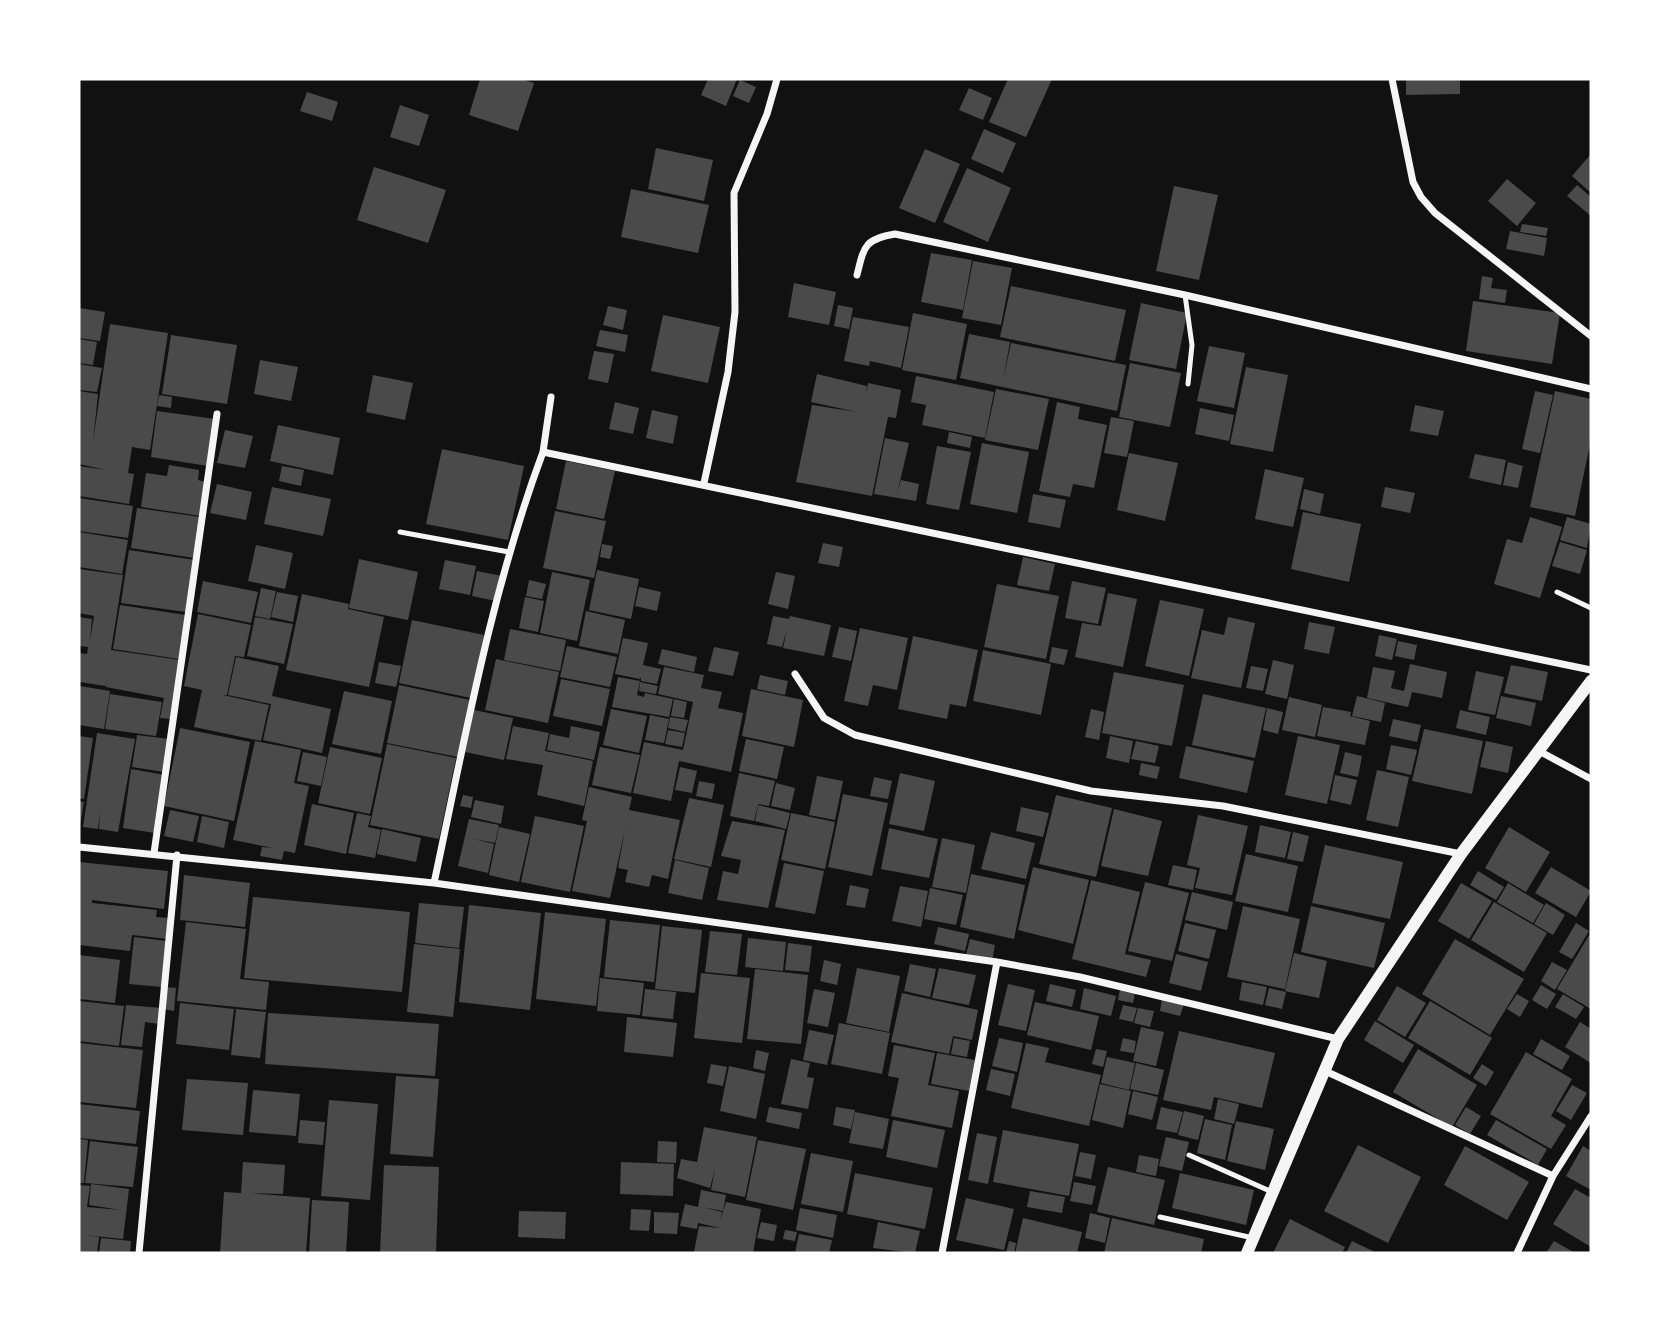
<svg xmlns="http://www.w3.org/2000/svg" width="1670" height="1332" font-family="Montserrat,sans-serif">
  <rect width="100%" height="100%" fill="#111"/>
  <path fill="#4a4a4a" d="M480,79H521L534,83L518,131L469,115Z
    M708,79H737L726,106L701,95Z
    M1008,79H1052L1026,137L989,122Z
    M1406,79H1460V94L1406,95Z
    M740,80L756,87L749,103L733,96Z
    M969,88L992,98L983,120L959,110Z
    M307,92L338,102L332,121L300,111Z
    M400,105L429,115L419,146L390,137Z
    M984,129L1016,143L1003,173L971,159Z
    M656,148L713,160L704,201L648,189Z
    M925,149L960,164L935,223L899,208Z
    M1591,154V193L1572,176Z
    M374,167L446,190L428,243L357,220Z
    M967,168L1011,188L988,242L943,222Z
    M1507,179L1536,203L1517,226L1488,201Z
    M1577,185L1591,197V216L1567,196Z
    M1174,186L1218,195L1199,280L1156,271Z
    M631,189L709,205L698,253L621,237Z
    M1522,224L1548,228L1546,236L1520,232Z
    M1510,231L1547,238L1544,256L1506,249Z
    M931,253L972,260L963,310L921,302Z
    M973,261L1012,268L1001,325L962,318Z
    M1482,276L1493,278L1491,288L1507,290L1505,303L1479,299Z
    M794,283L836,292L829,325L788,317Z
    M1011,286L1126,310L1115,361L1000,337Z
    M1473,301L1560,313L1552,364L1466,351Z
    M1141,303L1187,313L1176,369L1129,360Z
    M838,305L853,308L849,329L834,326Z
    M608,306L627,310L623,330L603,325Z
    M79,308L105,312L100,341L79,338Z
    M913,313L967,324L956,380L902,370Z
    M663,315L720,327L708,383L651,371Z
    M853,317L909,327L901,368L870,361L869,366L844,361Z
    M110,324L168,333L150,450L132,447L128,473L134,474L129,504L79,496V466L106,470L79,464V391L98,394L93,442Z
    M600,330L628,335L625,352L596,346Z
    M969,334L1010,342L1003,380L1011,343L1126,365L1117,411L960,378Z
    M171,335L237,345L227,404L162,394Z
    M79,339L97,342L93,365L79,363Z
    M1209,346L1245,353L1234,408L1197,401Z
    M594,351L614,354L608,383L588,379Z
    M260,360L298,367L291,401L254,394Z
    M1130,363L1181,373L1170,427L1119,417Z
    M79,364L102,368L97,392L79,390Z
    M1246,367L1288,375L1273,452L1230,444Z
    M817,374L867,386L866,396L868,383L901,390L896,418L888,417L872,496L796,482L812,405L857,412L811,402Z
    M373,375L413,383L405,420L366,412Z
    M916,376L994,392L985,438L922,425L926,405L911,402Z
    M996,389L1049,399L1038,450L985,440Z
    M1535,391L1553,395L1540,453L1522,449Z
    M1555,391L1591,399V440L1575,516L1530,507Z
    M159,395L172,397L171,408L157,406Z
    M615,402L639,408L633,434L609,429Z
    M1057,402L1080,407L1078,419L1107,425L1094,488L1073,484L1070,497L1039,491Z
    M1415,405L1444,411L1438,436L1410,431Z
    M1200,408L1234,415L1229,441L1195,434Z
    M652,410L678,416L673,444L646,438Z
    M157,411L215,419L208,466L151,457Z
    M1111,417L1134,421L1127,457L1104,453Z
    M278,425L340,438L333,475L270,461Z
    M225,430L253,436L245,468L217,463Z
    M949,432L972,437L970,448L947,443Z
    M885,438L909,443L897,494L901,480L919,484L916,501L874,494Z
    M982,443L1029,452L1017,513L970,504Z
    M937,446L971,452L959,510L926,504Z
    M442,449L524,466L508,540L426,524Z
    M1129,453L1178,463L1165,521L1117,510Z
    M1475,454L1506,460L1501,485L1469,478Z
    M566,461L615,471L604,519L556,509Z
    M1508,462L1523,466L1518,488L1503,485Z
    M169,465L199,470L198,480L206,482L201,516L141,507L146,473L167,476Z
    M282,466L304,470L301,486L279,481Z
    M1265,469L1304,478L1293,527L1255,519Z
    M217,484L252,492L246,520L210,513Z
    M272,487L331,499L323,536L264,524Z
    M1385,487L1415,493L1410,513L1381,507Z
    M1304,489L1324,494L1320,514L1300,509Z
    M1033,494L1066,500L1060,528L1028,522Z
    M79,498L133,506L128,538L79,531Z
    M137,508L200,517L194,558L131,548Z
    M555,511L606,521L594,578L543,568Z
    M1303,512L1361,524L1349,582L1291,569Z
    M1530,517L1562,527L1540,598L1494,584L1507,539L1522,543Z
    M1567,517L1591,524L1587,548L1560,540Z
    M79,532L128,540L122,574L79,567Z
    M1560,542L1587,550L1580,574L1552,566Z
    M823,543L843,547L839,567L818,563Z
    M602,544L613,546L610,559L600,557Z
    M256,545L293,553L285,589L248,581Z
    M129,550L195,560L186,612L121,603Z
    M1023,557L1055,564L1049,591L1017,585Z
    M359,559L418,572L408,620L349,608Z
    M445,560L476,566L470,595L439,589Z
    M79,569L123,575L111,650L180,660L171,719L160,718L164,698L106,687L108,673L106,686L79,682V653L87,654L88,647L79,646V617L92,619L90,641L94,616L79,613Z
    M597,570L639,579L631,619L589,610Z
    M477,571L502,576L496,601L472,596Z
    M552,572L590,580L577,641L540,633Z
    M776,572L795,576L788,609L768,604Z
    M529,580L546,584L542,599L526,596Z
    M203,581L258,592L251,623L197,612Z
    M1072,581L1106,588L1098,624L1065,618Z
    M997,584L1059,596L1046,659L984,647Z
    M639,587L661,592L657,611L635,606Z
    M261,588L276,591L270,619L255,616Z
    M277,592L298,596L293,622L271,617Z
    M1108,593L1137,599L1123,667L1075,657L1082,623L1101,626Z
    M302,594L349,604L348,609L384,617L369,687L286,670Z
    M525,597L544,601L538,632L519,628Z
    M1160,600L1204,609L1189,676L1145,666Z
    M120,605L186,615L179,659L113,649Z
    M586,611L625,620L618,654L579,646Z
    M198,614L251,625L244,657L235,656L227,695H223L269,705L261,741L194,727L202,690L184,686Z
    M773,616L789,619L790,616L831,625L824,656L783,648L787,629L782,647L767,644Z
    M255,617L293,624L284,664L247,656Z
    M1228,617L1255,623L1241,688L1191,678L1202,630L1224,635Z
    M412,620L484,635L471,698L399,683Z
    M1309,622L1335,627L1329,654L1304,649Z
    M839,627L857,631L851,661L832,657Z
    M860,628L908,638L897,690L873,685L868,706L844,701Z
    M510,629L566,640L560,671L504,660Z
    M1379,635L1397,639L1392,660L1375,656Z
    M913,636L978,650L966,707L950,704L947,719L898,709Z
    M623,638L648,643L643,665L661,669L657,684L641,681V677L640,679L615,674Z
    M1398,641L1417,645L1414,660L1395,656Z
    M567,646L617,657L610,687L560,677Z
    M714,647L739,652L733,676L708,671Z
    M1052,647L1068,650L1064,665L1049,662Z
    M662,649L697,657L694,672L658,664Z
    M983,650L1051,664L1041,715L973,701Z
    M236,657L279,666L272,696L331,709L322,753L263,740L271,704L228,695Z
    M496,659L559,672L548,723L485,710Z
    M1273,660L1294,665L1287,699L1265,694Z
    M379,662L401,666L396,687L375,683Z
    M1410,664L1447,672L1442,698L1412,692L1408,707L1367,698L1373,667L1395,671L1391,688L1404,691Z
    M1511,665L1548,672L1542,701L1504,693Z
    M1251,666L1268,669L1263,691L1246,688Z
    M664,667L704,675L701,688L722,692L718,708L743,713L731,772L679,761L671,801L633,793L644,742L683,750L693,702L658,694Z
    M1476,671L1504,677L1495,715L1468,710Z
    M1114,672L1184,685L1172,746L1102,733Z
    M760,675L788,681L785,695L757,689Z
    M618,677L640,681L637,695L644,697L645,693L673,699L669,717L612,707Z
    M561,679L610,689L602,726L553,716Z
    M640,682L658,686L656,694L639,691Z
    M399,685L470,700L458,757L387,743Z
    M80,686L110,691L104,729L79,725Z
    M751,689L803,700L794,747L742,736Z
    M344,691L392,701L381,754L332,744Z
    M110,694L162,702L156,736L105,729Z
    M1203,694L1266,708L1255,758L1192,745Z
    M1357,696L1385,703L1381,722L1352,716Z
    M1501,696L1536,703L1531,726L1496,718Z
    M1289,697L1322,705L1315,737L1282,730Z
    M674,699L687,702L684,718L671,716Z
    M1323,707L1351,712L1350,716L1370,721L1365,745L1317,736Z
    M1267,708L1283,712L1278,734L1263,730Z
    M611,709L647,716L639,753L603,745Z
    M1091,709L1104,712L1099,740L1085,737Z
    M474,710L513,718L504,760L465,752Z
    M1460,710L1490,717L1486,735L1456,728Z
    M650,715L669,719L664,743L645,740Z
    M670,717L688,720L685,732L668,728Z
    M1393,719L1421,725L1417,742L1389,736Z
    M513,726L549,733L545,751L593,761L584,806L537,795L543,765L506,759Z
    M571,726L600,732L594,760L547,750L550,734L569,738Z
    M180,728L250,742L234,821L164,806Z
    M1424,729L1483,741L1472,794L1412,781Z
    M668,730L685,733L682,747L665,744Z
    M97,733L135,739L118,832L99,829L100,812L98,829L83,827Z
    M137,735L169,739L164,772L132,767Z
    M79,736L93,738L84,799L79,798Z
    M1110,736L1133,741L1129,763L1106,758Z
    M1298,736L1340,745L1327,804L1285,795Z
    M746,739L784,747L777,779L739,771Z
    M255,741L301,750L294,783L309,786L295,853L284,851L282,860L260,856L262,847L273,848L233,840Z
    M1136,741L1159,746L1155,763L1131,759Z
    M1486,741L1513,747L1508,773L1480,767Z
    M387,744L456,758L439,839L370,825Z
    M1391,745L1417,750L1411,775L1386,769Z
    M1186,746L1254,761L1247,793L1179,778Z
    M330,747L382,758L370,814L318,803Z
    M600,747L640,755L631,793L592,785Z
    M303,752L327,757L321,786L297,781Z
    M1345,752L1362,756L1358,777L1340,773Z
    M1141,763L1160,767L1157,779L1139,775Z
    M680,767L697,771L692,793L675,790Z
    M131,769L165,775L155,833L123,828Z
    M1377,770L1409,777L1398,827L1366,820Z
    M739,773L775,781L769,806L758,804L754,821L730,816Z
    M900,773L935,781L924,831L889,824Z
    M1335,775L1357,780L1351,805L1330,800Z
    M817,776L843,781L835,820L809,815Z
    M874,777L892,781L888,799L870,796Z
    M699,781L715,784L712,799L696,796Z
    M776,783L795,788L790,810L771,806Z
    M589,787L632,797L629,810L680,820L668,879L652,875L649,887L625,882L628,870L618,868L625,829L610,898L572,891L587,821L582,820Z
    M843,794L888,803L872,876L828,867Z
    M463,795L473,797L471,808L460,806Z
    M1056,795L1112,808L1096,877L1039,864Z
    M689,798L724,805L711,867L674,859Z
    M475,800L504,806L501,824L471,817Z
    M79,801L84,802L80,825H79Z
    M312,804L354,813L346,854L304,845Z
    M758,805L790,813L786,829L755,821Z
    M1021,807L1049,813L1043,837L1016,831Z
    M1114,809L1162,821L1148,876L1101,866Z
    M170,810L199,816L193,842L164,836Z
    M357,813L371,816L368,827L381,830L375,858L348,853Z
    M791,813L835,822L825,869L781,860Z
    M1198,815L1248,826L1232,895L1195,888L1200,868L1187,865Z
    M202,816L229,822L224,848L197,842Z
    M535,816L584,826L570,892L521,882Z
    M469,819L499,825L495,843L474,839L494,844L488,873L458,866Z
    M732,821L785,830L768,908L717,900L723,871L738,874L741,860L721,856Z
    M1260,825L1291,832L1285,858L1255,852Z
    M499,827L530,834L519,882L489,875Z
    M1509,827L1550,852L1526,892L1485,868Z
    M889,828L938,839L929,878L881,869Z
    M382,829L421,838L416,862L377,854Z
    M991,832L1035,843L1026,879L981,869Z
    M1293,832L1309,836L1303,862L1287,859Z
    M942,838L975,845L966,893L932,887Z
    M1325,845L1403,862L1390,919L1312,903Z
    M1246,854L1298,866L1288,912L1235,901Z
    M675,860L709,868L702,900L668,893Z
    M79,862L168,871L164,909L92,900V903L157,910L156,917L170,918L168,939L132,935L130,951L79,945Z
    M784,863L824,871L815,914L775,907Z
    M1173,865L1197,870L1193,890L1168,885Z
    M1033,867L1089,880L1073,944L1018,930Z
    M1551,867L1591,891L1576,917L1535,893Z
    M1478,871L1504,887L1496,900L1470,885Z
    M971,874L1025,885L1014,939L960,927Z
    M184,875L250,883L245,927L180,920Z
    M1091,880L1140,892L1125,954L1151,960L1146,977L1072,959Z
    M1145,882L1189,893L1172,961L1128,951Z
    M1461,883L1492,901L1469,939L1438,921Z
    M1508,883L1544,905L1533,923L1497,902Z
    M850,885L869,889L865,908L846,905Z
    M900,886L928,891L921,927L892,921Z
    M930,888L963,895L956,925L924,919Z
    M1192,892L1233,902L1227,930L1185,920Z
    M253,897L410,912L402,992L244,978Z
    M1494,902L1547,933L1524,972L1471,940Z
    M419,903L464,907L459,948L415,943Z
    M1546,903L1565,915L1553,935L1534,924Z
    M469,905L541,913L530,1010L459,1002Z
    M1243,906L1300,919L1285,989L1227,977Z
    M1311,906L1385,923L1374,968L1301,952Z
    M545,912L606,919L596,1006L536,999Z
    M610,920L660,925L654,982L604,977Z
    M186,922L246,929L240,979L269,982L266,1010L177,1001Z
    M1185,923L1216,930L1209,959L1178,951Z
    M1576,923L1589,931L1572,959L1559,952Z
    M662,926L702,930L695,993L655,989Z
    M938,927L969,934L965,951L934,944Z
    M710,931L742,934L737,975L705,972Z
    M1591,932V1009L1557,989Z
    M134,937L167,941L162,987L129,984Z
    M748,938L786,942L783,971L745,967Z
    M970,939L995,945L992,961L966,955Z
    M1455,939L1524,979L1490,1035L1422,994Z
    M788,943L812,946L809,972L785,970Z
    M414,944L460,949L453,1017L407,1012Z
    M1294,953L1327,961L1319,998L1285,991Z
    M1176,954L1208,962L1201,991L1169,983Z
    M79,955L120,960L115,1003L79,999Z
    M824,960L841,964L837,985L820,981Z
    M1552,962L1567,970L1555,990L1541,981Z
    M910,964L936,969L930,997L904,991Z
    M857,968L900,976L889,1032L846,1023Z
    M939,968L976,975L969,1005L932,998Z
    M755,969L808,975L801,1044L747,1039Z
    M701,973L750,978L742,1043L694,1038Z
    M600,978L644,983L640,1015L597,1011Z
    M1242,982L1267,987L1263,1005L1239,1000Z
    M1008,984L1035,990L1026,1031L998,1025Z
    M1050,984L1076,990L1072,1007L1046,1001Z
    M1541,985L1556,994L1547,1009L1532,1000Z
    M1397,986L1426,1003L1405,1037L1377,1020Z
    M166,987L176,988L174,1011L163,1009Z
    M1084,988L1116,996L1111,1016L1080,1009Z
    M1269,988L1286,992L1282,1009L1265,1005Z
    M645,989L676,992L673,1019L642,1016Z
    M814,989L835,993L828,1027L807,1023Z
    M1120,989L1135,993L1133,1003L1118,1000Z
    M902,993L978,1010L972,1040L953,1036L949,1054L891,1042Z
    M1517,994L1529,1001L1520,1017L1507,1009Z
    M1563,994L1584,1007L1576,1019L1555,1007Z
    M1162,999L1184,1004L1180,1016L1160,1011Z
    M79,1001L124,1006L119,1046L79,1041Z
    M1430,1001L1492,1038L1470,1075L1408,1038Z
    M1035,1002L1099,1016L1091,1050L1027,1035Z
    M180,1003L234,1009L229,1050L176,1044Z
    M126,1005L161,1008L159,1024L145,1022L142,1047L121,1045Z
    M1123,1005L1137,1008L1133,1022L1119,1019Z
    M1138,1008L1154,1011L1150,1027L1134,1023Z
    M236,1009L266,1012L260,1058L231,1055Z
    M268,1013L439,1024L435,1076L265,1064Z
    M627,1017L677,1023L673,1057L624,1052Z
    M1375,1021L1414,1045L1403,1063L1364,1040Z
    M1580,1022L1591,1029V1063L1565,1047Z
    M839,1023L890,1033L882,1074L831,1064Z
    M1141,1027L1164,1032L1156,1066L1133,1061Z
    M809,1030L834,1035L827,1065L803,1060Z
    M1179,1031L1275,1053L1262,1108L1214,1097L1211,1110L1163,1100Z
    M954,1038L970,1041L967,1057L951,1054Z
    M999,1038L1023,1043L1017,1072L992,1066Z
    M1123,1038L1136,1041L1134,1053L1120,1051Z
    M1541,1039L1570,1056L1562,1070L1533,1054Z
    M79,1043L143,1050L136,1108L79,1102Z
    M1026,1043L1049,1048L1045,1062L1101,1075L1089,1126L1011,1108Z
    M894,1045L935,1053L928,1085L959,1091L952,1128L891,1116L899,1078L888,1076Z
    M1096,1049L1107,1051L1103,1067L1092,1064Z
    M1418,1049L1477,1085L1452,1127L1393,1092Z
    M756,1050L769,1053L765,1071L753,1068Z
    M1526,1052L1572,1079L1551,1116L1566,1125L1551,1149L1490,1114Z
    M937,1053L975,1060L969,1091L931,1084Z
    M1107,1057L1135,1063L1129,1090L1101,1083Z
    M791,1059L810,1063L807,1077L814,1078L808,1109L781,1104Z
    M1136,1063L1164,1070L1158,1095L1130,1089Z
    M711,1064L727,1067L723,1086L707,1083Z
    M1482,1064L1494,1072L1486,1086L1473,1078Z
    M729,1066L765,1074L756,1119L720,1111Z
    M991,1069L1015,1074L1010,1096L986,1090Z
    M396,1076L439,1079L433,1157L390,1154Z
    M187,1079L248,1083L243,1135L182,1130Z
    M1100,1084L1131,1091L1123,1128L1092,1120Z
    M1572,1085L1587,1093L1571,1120L1556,1111Z
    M253,1090L300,1094L296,1136L249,1132Z
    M1133,1091L1158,1097L1152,1120L1128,1114Z
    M1218,1099L1239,1104L1234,1124L1214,1119Z
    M329,1100L378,1104L370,1200L321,1196Z
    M79,1104L140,1111L136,1144L79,1138Z
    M769,1107L802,1113L799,1129L766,1122Z
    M836,1107L855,1110L851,1129L833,1125Z
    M1161,1107L1183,1112L1177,1133L1156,1129Z
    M1466,1107L1481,1116L1470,1134L1455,1125Z
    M1184,1111L1204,1116L1198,1140L1178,1135Z
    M855,1112L889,1119L883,1149L849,1143Z
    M1205,1119L1232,1125L1225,1160L1197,1153Z
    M300,1120L325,1122L323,1145L298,1143Z
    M893,1120L945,1130L937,1168L886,1157Z
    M1496,1120L1547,1149L1538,1165L1487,1135Z
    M1236,1121L1274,1129L1265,1170L1227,1161Z
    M704,1127L757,1137L745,1197L711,1190L715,1169L710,1188L677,1178L681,1159L697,1162Z
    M1003,1130L1079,1144L1069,1196L993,1182Z
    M977,1133L997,1137L988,1184L968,1180Z
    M1166,1137L1189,1142L1182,1171L1159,1166Z
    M79,1139L88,1140L84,1183H79Z
    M758,1140L806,1149L793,1210L746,1200Z
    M90,1141L138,1147L133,1187L85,1183Z
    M658,1141L677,1142L676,1163L657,1162Z
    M1358,1145L1421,1177L1388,1243L1324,1211Z
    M1465,1146L1529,1182L1507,1220L1444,1185Z
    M1583,1146L1591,1151V1190L1566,1176Z
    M1080,1152L1096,1155L1091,1179L1075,1176Z
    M811,1153L853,1161L843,1212L801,1204Z
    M1139,1155L1159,1159L1156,1176L1136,1172Z
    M243,1162L285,1165L283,1194L249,1193L310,1198L306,1253H220L224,1192L241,1193Z
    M621,1162L674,1164L673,1196L620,1194Z
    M384,1165L439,1167L436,1253H380Z
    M1108,1167L1165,1180L1154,1225L1097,1212Z
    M855,1173L933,1188L925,1229L847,1214Z
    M1180,1173L1254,1190L1246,1225L1172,1208Z
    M1074,1182L1096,1186L1092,1205L1070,1201Z
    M91,1184L129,1189L123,1239L84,1235L99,1237L97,1253H79V1185L90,1186L87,1207L121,1210L89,1205Z
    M1575,1189L1591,1198V1247L1553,1224Z
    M701,1190L726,1195L723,1211L702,1207L722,1212L720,1221L726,1202L761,1209L753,1253L694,1252L699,1226L720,1228L698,1223L697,1229L680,1226L685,1204L698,1207Z
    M1030,1191L1065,1197L1062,1213L1027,1207Z
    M966,1198L1014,1209L1004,1250L956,1240Z
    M312,1200L349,1202L346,1253H309Z
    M800,1208L837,1215L833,1238L796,1230Z
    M631,1209L651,1210L649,1231L630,1230Z
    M519,1211L566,1212L565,1239L518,1237Z
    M654,1212L679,1213L677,1234L654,1233Z
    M1090,1213L1110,1218L1105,1243L1085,1238Z
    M1023,1218L1082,1232L1077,1253H1015Z
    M1112,1218L1204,1239L1201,1253H1104Z
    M1290,1219L1345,1247L1342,1253H1273Z
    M761,1222L777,1225L774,1241L757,1238Z
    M878,1222L920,1231L915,1253L873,1248Z
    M785,1230L797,1232L795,1241L783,1239Z
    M799,1234L832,1240L829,1253H795Z
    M101,1238L131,1241L130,1253H99Z
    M1009,1241L1016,1243L1014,1253H1006Z
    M1352,1241L1377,1253H1346Z
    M1554,1241L1575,1253H1546Z"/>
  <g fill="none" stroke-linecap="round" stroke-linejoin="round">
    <path stroke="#f5f5f5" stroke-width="5" d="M1185,295L1192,345L1188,384
      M400,532L509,552
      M1557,592L1591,608
      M1189,1155L1272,1192
      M1160,1217L1253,1238"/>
    <path stroke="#f5f5f5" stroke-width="7" d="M1392,79L1413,182L1421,197L1435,213L1591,336
      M857,275C864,247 864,239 895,234L1185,295L1591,389
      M543,452L551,397
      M704,483L728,372L735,312L734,193L767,114L777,79
      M795,674L824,718L855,735L1091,791L1223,806L1461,854
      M1539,751L1591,779
      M79,847L434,883L997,962L1080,977L1338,1039
      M154,853L217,414
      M434,883C465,739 491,591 543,452L1591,670
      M1323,1070L1553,1176
      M139,1253L177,855
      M942,1253L997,962
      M1517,1253L1553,1176L1591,1116"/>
    <path stroke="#f5f5f5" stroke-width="12" d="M1247,1253L1338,1039L1461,854L1591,681"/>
  </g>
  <rect width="1670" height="1332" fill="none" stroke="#ffffff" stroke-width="161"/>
</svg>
